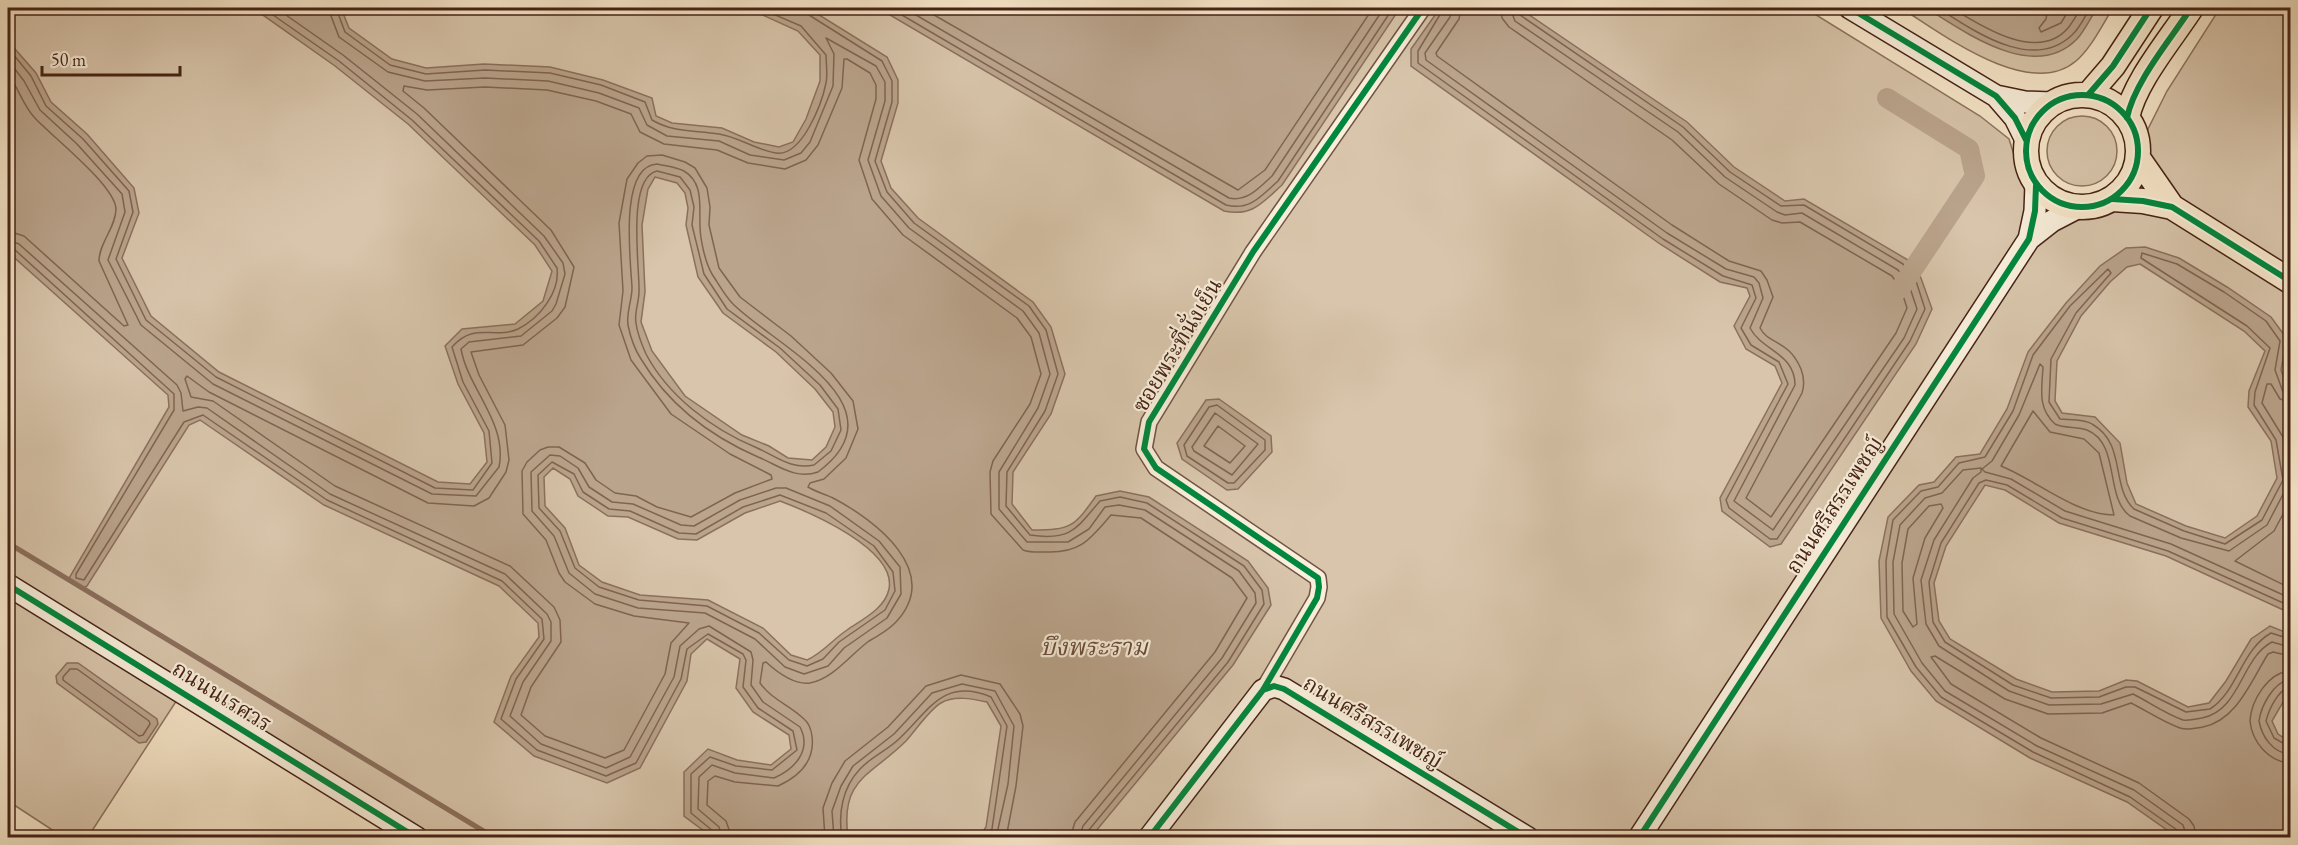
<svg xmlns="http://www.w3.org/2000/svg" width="2298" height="845" font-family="'EB Garamond','Noto Serif Thai',serif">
  <rect width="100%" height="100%" fill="#f6e6c9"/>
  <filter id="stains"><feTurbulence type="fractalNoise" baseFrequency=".00333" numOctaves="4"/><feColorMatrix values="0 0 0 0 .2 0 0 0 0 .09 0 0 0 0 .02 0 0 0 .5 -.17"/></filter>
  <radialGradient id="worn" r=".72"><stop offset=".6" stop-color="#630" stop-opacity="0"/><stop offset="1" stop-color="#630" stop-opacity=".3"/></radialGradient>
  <path fill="#d8c5ab" stroke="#8e7460" stroke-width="1.5" d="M8,8H1805L1980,116L2009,139L2025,190L2070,220L2120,208L2147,167V131L2167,91L2220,8H2290V837H433L186,686L88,837H63L8,801V670L14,660L8,656Z
    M1901,8H2113C2102,25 2092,47 2076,61C2029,101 1941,33 1901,8Z
    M2047 151a35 35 0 1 1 70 0a35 35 0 1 1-70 0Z"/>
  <path fill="#baa48c" stroke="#8b705d" stroke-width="1.5" fill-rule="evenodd" d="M253,8H341L349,28L392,59L426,68L484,64L550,67L603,80L652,98L656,116L672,123L722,128L754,142L779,147L793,142L806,119L820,81V55L798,31L747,8H808L887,57L898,80V103L881,161L891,188L918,218L1033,302L1051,327L1065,374L1051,414L1013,472L1012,504L1032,530C1071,530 1074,527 1096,496L1120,491L1149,497L1248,561L1268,588L1271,605L1233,665L1091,837H979L986,827L1001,726L987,702C973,699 954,695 941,703C930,709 915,731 906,741C871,776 840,778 848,837H712L684,816V772L708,749L737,760L771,765L791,749L789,735L753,712L736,688L740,659L707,639L691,654L687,681L640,768L607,783L534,756L494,722L511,676L539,637L538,623L499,586L324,505L200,420L189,425L87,586L82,589L68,580L169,407L168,395L8,252V41L36,73L51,102L87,134L134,188L139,213L122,258L151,316L219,372L438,482L470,484L487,462L484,433L458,384L445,346L462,329L515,324L543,301L552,271L535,245L408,124L335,66ZM655,177L677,183L685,193L688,208L686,225L698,277L723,313L776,352L815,389L833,412L835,427L826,447L812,460L788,458L769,446L742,435L685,396L652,351L641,322L645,292L642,225L648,189ZM553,468L570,479L578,496L608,516L628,517L678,539L697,540L745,513L780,501C809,512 897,549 889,589C885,609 861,620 847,630C832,640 823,653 807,660L791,655L763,628L708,600L640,595L602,582L579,565L565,528L545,506L544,477Z
    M878,8H1400L1282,185C1262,203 1252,217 1224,211Z
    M1440,8H1519L1687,122L1734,167L1785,201L1804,199L1908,260L1921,278L1932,309L1916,344L1781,544L1770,547L1722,511L1720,498L1782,383L1775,366L1746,349L1734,326L1750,296L1747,288L1720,282L1660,244L1411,66V49Z
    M1926,8H2009L2023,11L2028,8H2097C2091,17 2085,30 2077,39C2034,83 1965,32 1926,8Z
    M2145,247L2179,258L2227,287L2271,317L2287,339L2281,370L2290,396V613L2166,556L2059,523L2005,490L1985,485L1946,546L1934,583L1939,621L1950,639L2016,679L2052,692L2099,691L2126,680L2137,681L2188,707L2209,703L2226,681L2251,639L2270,626L2290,634V690L2272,721L2278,734L2290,742V837H2177L2127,802L2030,758L1936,701L1911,671L1881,618L1879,561L1888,517L1919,485L1934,482L1956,457L1980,454L2007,409L2028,352L2066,303L2100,266L2126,248ZM2140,264L2244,331L2265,351L2249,391L2248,407L2271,441L2277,478L2257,516L2225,538L2186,526L2136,504L2127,483L2120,443L2095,417L2062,413L2055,401L2057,361L2081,316L2110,282L2127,267Z
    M1219,399L1271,436L1272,452L1238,489L1227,490L1182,459L1177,443L1206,400Z
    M67,663H78L157,719L158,724L146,742L139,743L57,683L56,676Z"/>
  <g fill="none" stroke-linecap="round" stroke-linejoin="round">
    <path stroke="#806451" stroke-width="1.5" d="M328,8L339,37L388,72L425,81L485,78L548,81L599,93L639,108L647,125L667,136L719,141L750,155L784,160L801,153L810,142L833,86L834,54L826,38L876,66L885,82V101L868,160L881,196L909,228L1023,311L1039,333L1050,374L1038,408L999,472V509L1027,542H1068L1089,529L1105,507L1119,505L1145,510L1239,571L1255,593L1256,603L1222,658L1083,826L1079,838
      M336,8L345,32L390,65L426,74L485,70L550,73L601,85L645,102L652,120C674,133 695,130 719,134C739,137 756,150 776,153C802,157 822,103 826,83C828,74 826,64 826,55L801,26L759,8
      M806,8L809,15L882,61L892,81V102L875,161L887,192L914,223L1029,306L1046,330L1058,374L1045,411L1007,472L1006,506L1030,535C1071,541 1076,529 1100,501L1120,497L1147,503L1244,566L1262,590L1264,604L1228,662L1088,831L1087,838
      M890,8L1226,205C1250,211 1261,196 1278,181L1393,8
      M904,8L1229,198C1247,202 1259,188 1272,176L1384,8
      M922,8L1238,190L1265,170L1373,8
      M1444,8L1418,51V63L1663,239L1723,276L1752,285L1756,298L1741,328L1751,345L1779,362L1788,384L1726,500L1729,508L1770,539H1777L1910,341L1925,309L1916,281L1903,264L1804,205L1781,206L1730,172L1683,127L1520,15L1517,8
      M1452,8L1450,17L1425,53L1426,60L1667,233L1726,269L1754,277L1759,283L1763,298L1750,328C1762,351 1795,353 1795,385L1734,501L1773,530L1904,338L1917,309L1909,285L1898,270L1802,213L1785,215L1777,212L1725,177L1678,132L1515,21L1510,8
      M1461,8L1459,19L1436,53L1437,56L1672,225L1729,261L1761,271L1767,280L1773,297L1760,328C1769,345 1788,339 1801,369C1804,377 1805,384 1802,393L1746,498L1771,517L1896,333L1907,308L1901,289L1892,276L1800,222L1782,223L1772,220L1719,184L1672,140L1509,27L1502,18L1501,8
      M1938,8C1973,30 2032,73 2072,35C2080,28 2085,16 2090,8
      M1952,8C1981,26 2038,63 2068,28C2073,22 2077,14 2081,8
      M2048,8L2046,19L2039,28L2041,32L2061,23L2070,8
      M8,48L31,76L46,106L83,139L129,191L133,212L116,259L146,320L216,377L435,488L473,490L492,463L489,431L463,382L452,347C475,321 494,340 518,329C540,318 560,292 557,268L539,241L412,120L339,61L263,8
      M8,60L24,81L40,110L77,144L122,194L125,212L108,260L141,325L213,384L432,494L476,496L499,467C508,423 468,389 461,349L469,342L521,336L552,311L556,304L565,274L563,263L544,236L417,114L343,55L276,8
      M8,74C18,87 23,105 34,117C51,136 115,185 116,209C116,227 99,243 99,261L128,325L124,326L24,236L8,231
      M657,164C666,166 677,167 684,171C704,183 699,206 700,225C700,239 705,262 712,274C718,283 725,296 733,304C774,345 907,406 818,472C795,480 778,465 758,457C710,436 668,404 641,359C635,350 630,335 628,325C626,313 632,300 632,288C631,263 618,166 657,164Z
      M657,171L680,177L690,190L694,207L692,225L704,274L727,309L780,348L820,385L838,409L841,430L831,451L814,465C791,470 776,456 755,447C712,429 668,396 646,354C642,345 637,332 636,323C634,313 639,302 639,292C640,269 626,178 657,171Z
      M8,240L19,244L177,385L181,393L183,411L198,407L207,408L330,494L505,574L547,614L551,622V641L523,682L510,716L541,744L606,768L630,757L674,677L680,646L699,629L709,626L751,652L753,660L751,685L763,702L800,727C812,750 795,769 774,778L735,773L712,765L699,777L698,809L719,827L722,838
      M8,248L14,249L174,394V410L76,574V578L84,580L184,422L203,415L327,500L502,581L542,619L544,639L516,679L501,719L537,750L606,776L636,763L681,679L687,649L708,634L743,654L746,660L743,687L758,708L793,731L797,750L772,770L736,766L710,757L691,774V813L713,831L715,838
      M2290,402L2280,399L2271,384H2267L2262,403L2283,437L2290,475
      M1217,405L1265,440V450L1234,483H1228L1187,456L1184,445L1209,407Z
      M2033,411L2050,432L2084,439L2099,453L2114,515C2076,515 2036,480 2001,466Z
      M1215,413L1258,444L1232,475L1194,451L1192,447Z
      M1218,426L1245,446L1230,463L1204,446Z
      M550,455L560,456L578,468L589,487L612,502L633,504L681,525L694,526L740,500L776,488H786L830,506L879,541L900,567L901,594L887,618L844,648L828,666L804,674L785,667L755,639L705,613L638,608L595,594L569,573L554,536L532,511L531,472Z
      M552,462L574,474L583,492L609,509L630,511L679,533L696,534L743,507L780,495L826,513L874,546L893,572L895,591L885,610L839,642L823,659L807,666L789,660L759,633L707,606L639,600L599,587L575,568L560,531L539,508L538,475Z
      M2290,481L2267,525L2229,551L2181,538L2130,516C2104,497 2121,444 2087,430C2077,426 2065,429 2055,424C2037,408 2042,388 2043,367L2040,364L2019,415L1992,461L1982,469L1985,472L2011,479L2065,511L2171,544L2290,598
      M2290,501L2274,531L2235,561L2290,588
      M1941,504L1943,508L1925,538L1913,578L1917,624L1913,627L1903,611L1902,563L1908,529L1929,506Z
      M2290,606L2168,551L2062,518L2007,485L1986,480L1979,483L1941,543L1929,582L1933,622L1945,642L2013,685L2051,698L2099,697L2126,687H2135L2186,712L2210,709C2238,691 2241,650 2271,633L2290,639
      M70,669H77L149,721L150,724L143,735L139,736L63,680V677Z
      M2290,671C2268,672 2251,701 2250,721C2252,742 2269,762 2290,763
      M2290,680C2274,681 2261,706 2259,721C2262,737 2273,753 2290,754
      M2290,687C2278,690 2269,709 2266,721L2274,738L2290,747
      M732,838L726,821L707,805L708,781L715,776L735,782L778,786C800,776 815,760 812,736C811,729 809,723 804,719C790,705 772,700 760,683L763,663L766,662C778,673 794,685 810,683C833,679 851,654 869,641C878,636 888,630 895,623C944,572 875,520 833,498C825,494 816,492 808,487L810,483L824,479L846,458L858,429L853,401L831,373L791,336L740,297L719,268L709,225L710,207L707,188L695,168L685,162L662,155L647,156L638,163L627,179L619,223L623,291L619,325L631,360L671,414L730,454L771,475L772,479L735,493L691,517L657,507L636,496L615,493L596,480L585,463L559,447H548L540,450L527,462L522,471L523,514L546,540L559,573L565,582L595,604L634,616L689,623L671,643L665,674L624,750L605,758L545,736L521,715L531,687L561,642L560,620L554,607L510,566L335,486L213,401L191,397L185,379L187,376L209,392L428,503L474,506L489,498L506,472L509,460L505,425L479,375L471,352L523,345L557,318L565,307L574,267L551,230L424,108L403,91L404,86L427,90L485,87L547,90L596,101L631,114L640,132L664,144L717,150L748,163L785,169L806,160L818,145L842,88L844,59H847L870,73L876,85V99L859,160L872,199L903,235L1017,318L1031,337L1041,374L1030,404L993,461L990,472L991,514L1023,550C1031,553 1039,552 1047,552C1081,553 1090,539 1111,515L1141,518L1232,578L1247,598L1215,652L1075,822L1070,838
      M825,838L823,808L832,783L845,761L888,727L926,686L961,675L1000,684L1020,714L1023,726L1016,786L1006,838
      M834,838L832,811L841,786L853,766L894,734L932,693L962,684L995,691L1014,726L1008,784L996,838
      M842,838C838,814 842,788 860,769C871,757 888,750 900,738C929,711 943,677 991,697L1007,726L992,829L986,838
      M2180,838L2177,830L2130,797L2033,752L1941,697L1916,667L1887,617L1886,561L1893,520L1921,491L1938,487L1959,463L1985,457L2013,411L2033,355L2070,306L2108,269L2111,273L2076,313L2051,359L2049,402L2060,419C2069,420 2085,419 2092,424C2127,444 2110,486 2134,509L2184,531L2225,544L2262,520L2283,480L2276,440L2254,405L2255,392L2270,348L2247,326L2141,258L2142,253L2177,264L2224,292L2266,321L2280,341L2275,370L2283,392L2290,395
      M2187,838L2183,825L2134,790L2037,746L1945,691L1922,663L1894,614L1893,562L1900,525L1925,498L1942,493L1963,470L1981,468V472L1973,478L1934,540L1921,580L1926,624L1939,646L2009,691L2049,705L2101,704L2133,694C2149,702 2166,714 2183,720C2189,721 2196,719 2202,718C2241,710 2241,658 2272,642L2290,647
      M2196,838L2194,826L2189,819L2139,783L2041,738L1951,684L1931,657L1935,656L2005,699L2048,714L2102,713L2131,703C2147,711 2163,722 2180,728C2188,731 2195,728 2203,727C2237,720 2251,681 2268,654L2273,652L2290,656"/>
    <path stroke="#8b705d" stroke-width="5" d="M8,543L495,838"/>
    <path stroke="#baa48c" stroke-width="20" d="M1887,98L1969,149L1975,176L1900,289"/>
    <g stroke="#715443" stroke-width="18">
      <path id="street" d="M1263,690L1317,598L1319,587L1318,578L1156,468L1144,449L1149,422L1253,252L1423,8"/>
    </g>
    <g stroke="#452316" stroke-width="24">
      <path id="secondary" d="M1850,8L1996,96L2015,118L2026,140
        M1996,96L2025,102L2052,103
        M2029,239L2052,221L2077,208
        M8,585L417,838
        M1149,838L1263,690L1274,686L1284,689L1528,838
        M1639,838L2029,239L2035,211L2036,185"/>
    </g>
    <g stroke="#452316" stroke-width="27">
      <path id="primary" d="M2026 151a56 56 0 1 1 112 0a56 56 0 1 1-112 0Z
        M2088,95L2113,66L2151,8
        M2127,118C2134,82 2171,39 2191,8
        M2138,158L2172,207
        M2112,199L2143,201L2172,207L2290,281"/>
    </g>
    <use href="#street" stroke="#f9efdc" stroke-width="15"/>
    <use href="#secondary" stroke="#f9efdc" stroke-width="21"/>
    <use href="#primary" stroke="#f6e6c9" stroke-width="24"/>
    <g stroke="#f9efdc" stroke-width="10">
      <path id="cycleway" d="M1850,8L1996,96L2015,118L2026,140
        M2026 151a56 56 0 1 1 112 0a56 56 0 1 1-112 0Z
        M2088,95L2113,66L2151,8
        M2127,118C2134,82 2171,39 2191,8
        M2112,199L2143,201L2172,207L2290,281
        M8,585L417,838
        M1263,690L1317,598L1319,587L1318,578L1156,468L1144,449L1149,422L1253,252L1423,8
        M1149,838L1263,690L1274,686L1284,689L1528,838
        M1639,838L2029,239L2035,211L2036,185"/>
    </g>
    <use href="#cycleway" stroke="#00873e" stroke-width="6"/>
  </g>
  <g text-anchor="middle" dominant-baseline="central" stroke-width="4.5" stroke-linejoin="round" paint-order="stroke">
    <g font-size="22" fill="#452316" stroke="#f9efdc">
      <text transform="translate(1177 345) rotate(-59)">ซอยพระที่นั่งเย็น</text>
      <text transform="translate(1834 505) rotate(-57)">ถนนศรีสรรเพชญ์</text>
      <text transform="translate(222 696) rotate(32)">ถนนนเรศวร</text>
      <text transform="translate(1373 722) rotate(31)">ถนนศรีสรรเพชญ์</text>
    </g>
    <g font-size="24" font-style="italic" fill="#684a39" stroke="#f9efdc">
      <text x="1094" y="646">บึงพระราม</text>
    </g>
  </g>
  <rect width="2298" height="845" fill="none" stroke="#f6e6c9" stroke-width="30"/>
  <rect x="9" y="9" width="2280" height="827" fill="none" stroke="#452316" stroke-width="3"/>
  <rect x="15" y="15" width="2268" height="815" fill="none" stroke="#452316" stroke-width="1.5"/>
  <path d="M42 66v9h138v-9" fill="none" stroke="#452316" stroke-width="3"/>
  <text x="51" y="66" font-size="18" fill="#452316" stroke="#f9efdc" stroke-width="4.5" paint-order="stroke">50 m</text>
  <rect width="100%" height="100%" filter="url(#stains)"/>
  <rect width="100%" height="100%" fill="url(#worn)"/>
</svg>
